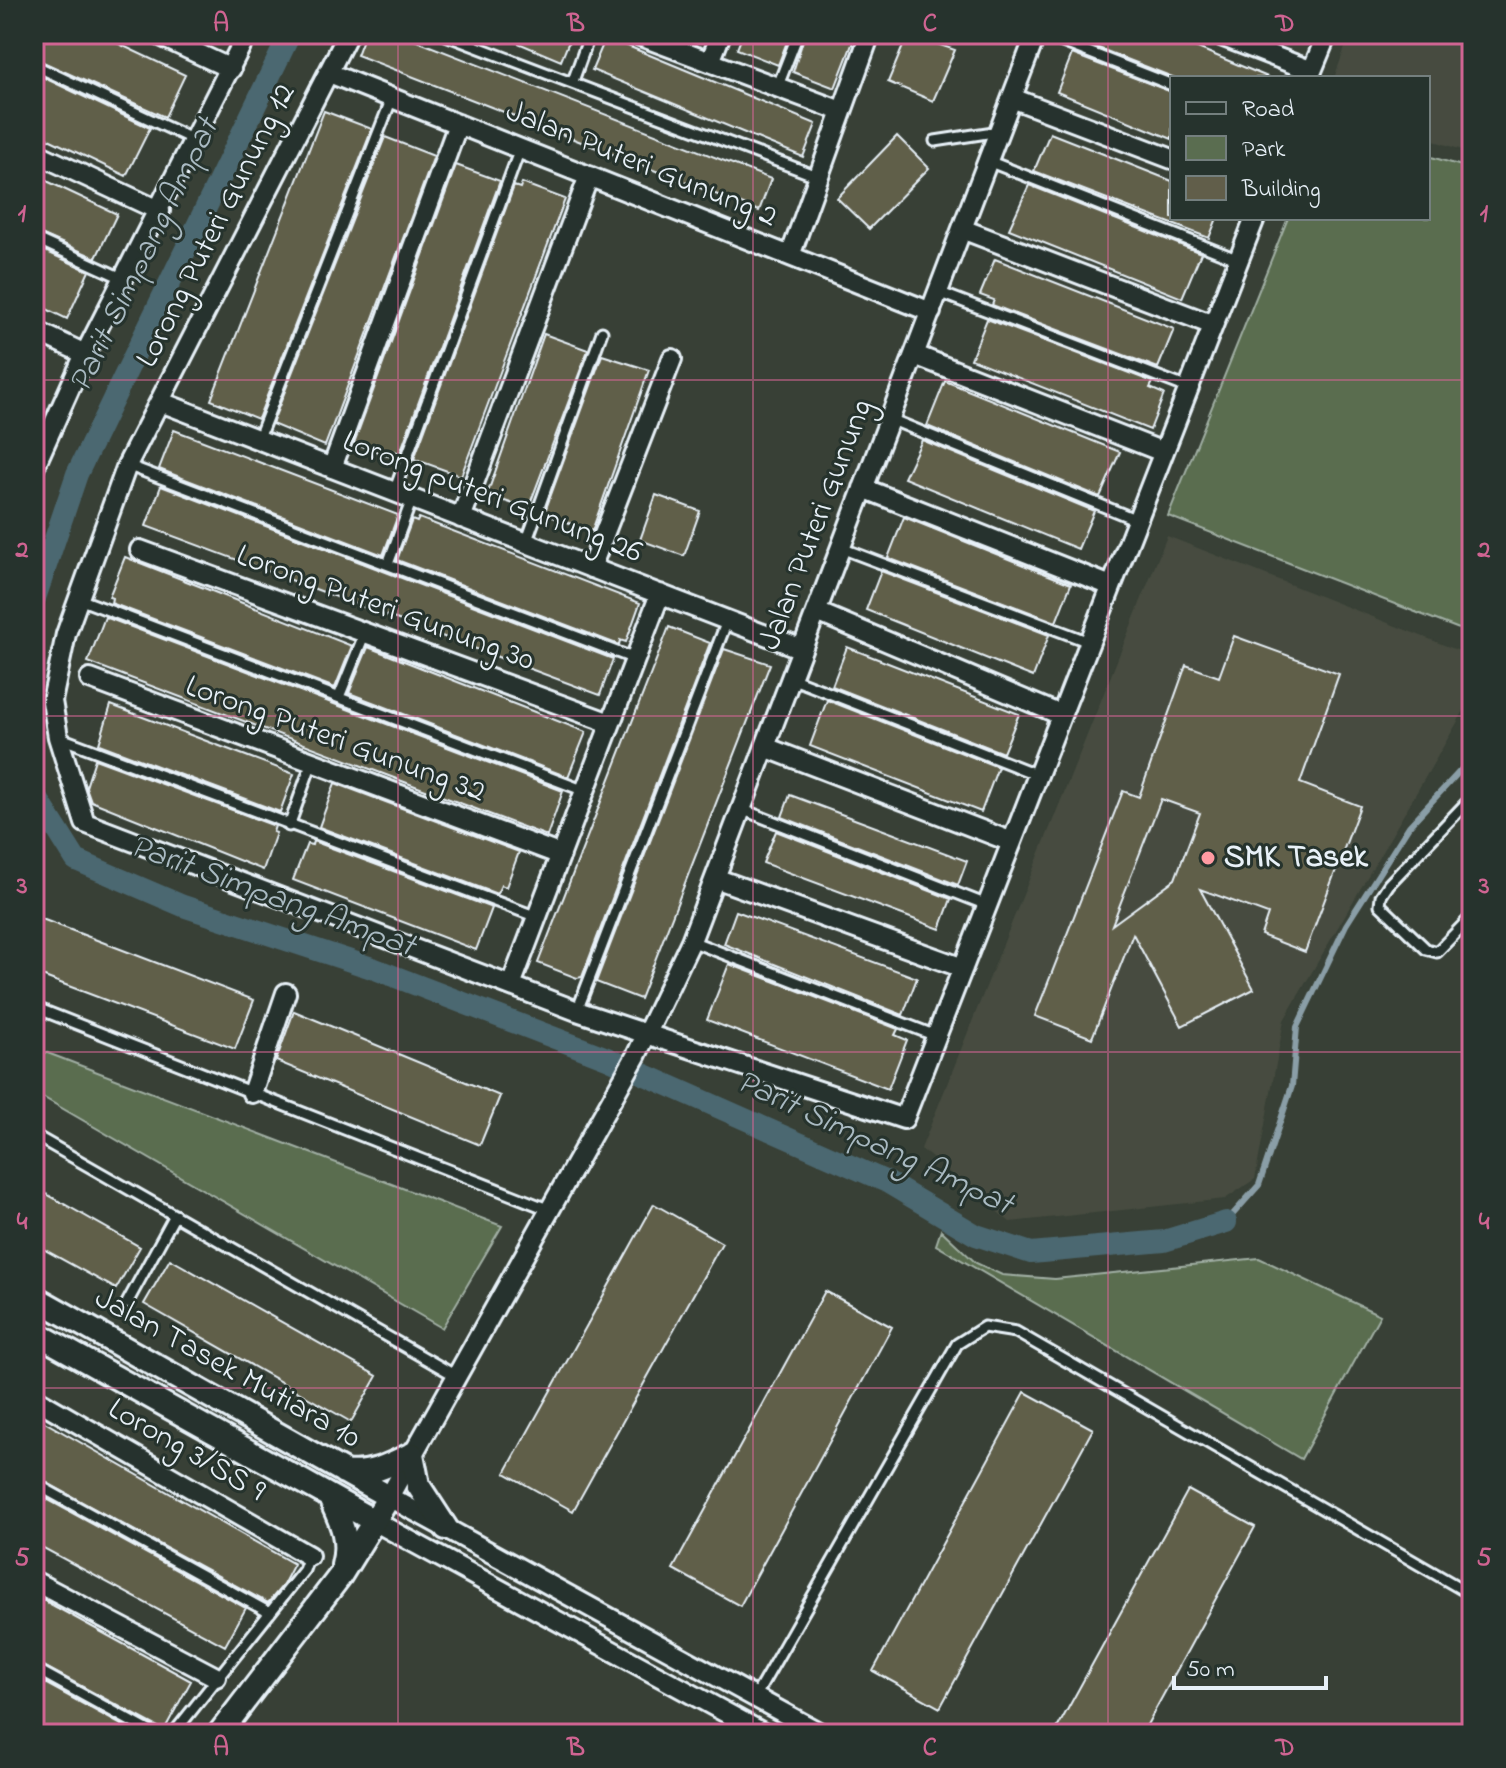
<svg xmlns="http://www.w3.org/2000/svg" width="1506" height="1768" font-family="'Indie Flower',sans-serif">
  <rect width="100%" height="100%" fill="#384036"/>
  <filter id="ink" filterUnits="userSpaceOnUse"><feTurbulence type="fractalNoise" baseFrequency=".0125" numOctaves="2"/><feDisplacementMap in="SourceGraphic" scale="16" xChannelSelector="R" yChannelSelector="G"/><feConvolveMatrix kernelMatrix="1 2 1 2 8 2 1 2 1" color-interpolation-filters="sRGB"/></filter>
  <g filter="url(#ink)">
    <path fill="#474c40" d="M1350,34H1472V153L1428,139V78H1334Z
      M1167,536L1472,656V697L1284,1020L1255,1179L1225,1199L1010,1222L921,1149Z"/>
    <path fill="#5a6d50" stroke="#a1afa4" stroke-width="2" d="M1428,156L1472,169V634L1168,516L1288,218H1428Z
      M37,1049L502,1226L442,1328L34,1092Z
      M941,1230L976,1263L1002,1275L1055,1279L1259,1258L1380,1315L1301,1459L936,1245Z"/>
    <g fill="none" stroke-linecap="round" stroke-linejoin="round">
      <path stroke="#8a9ea7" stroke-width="6" d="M1226,1222L1259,1185L1292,1086L1297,1027L1346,925L1409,826L1472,758"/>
      <path stroke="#4b6771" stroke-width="22" d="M34,601L77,474L290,34
        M34,793L76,860L183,906L375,969L607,1058L887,1182L976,1235L1031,1253L1164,1241L1226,1222"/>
    </g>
    <path fill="#615e4a" stroke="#e8f1f8" stroke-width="2" fill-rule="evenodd" d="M34,34H98L185,75L165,117L34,58Z
      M365,34H399L771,179L759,211L357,55Z
      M497,34H572L561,61Z
      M743,34H790L778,65L737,49Z
      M805,34H856L835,88L793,72Z
      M908,34L955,50L933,101L888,82Z
      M1080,34H1164L1270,78H1175L1078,40Z
      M606,37L816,124L803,157L592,70Z
      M1072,54L1172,92V139L1057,92Z
      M34,73L150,128L126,176L34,132Z
      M324,111L372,129L258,419L211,400Z
      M1050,133L1172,181V218H1217L1209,238L1034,171Z
      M897,136L929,168L869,229L837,198Z
      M385,137L434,156L325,446L272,424Z
      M456,165L500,181L400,453L394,451L391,457L354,443Z
      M34,175L117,214L96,258L34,231Z
      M522,183L565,199L461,476L414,459L514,186L520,188Z
      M1029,185L1201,253L1182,298L1009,229Z
      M34,246L89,271L67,319L34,303Z
      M995,259L1174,329L1158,368L992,305L994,300L980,295Z
      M987,319L1153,382L1150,388L1164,394L1150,430L971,359Z
      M544,334L588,350L528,509L487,495Z
      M602,355L649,370L592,531L544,514Z
      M945,381L1120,452L1100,497L927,426Z
      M174,430L398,515L383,555L159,469Z
      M922,440L1094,511L1078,549L904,478Z
      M161,486L613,659L600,695L146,526Z
      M656,495L700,511L684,556L640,540Z
      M904,517L1071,584L1056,622L888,558Z
      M419,518L640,603L626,642L620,640L619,645L397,560L412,520L417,522Z
      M125,557L352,646L335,688L111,603L112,598L109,597Z
      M881,571L1049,635L1033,677L866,610Z
      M105,617L563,791L547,836L88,662Z
      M669,627L710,643L582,977L577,978L538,963Z
      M1234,636L1339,674L1300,783L1360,806L1305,952L1261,935L1268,914L1200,889L1254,989L1182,1026L1133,934L1092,1038L1035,1016L1123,791L1139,797L1186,665L1219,677ZM1161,799L1200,813L1175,879L1112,925Z
      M368,647L586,732L568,777L349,693Z
      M847,647L1019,714L1003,753L832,686Z
      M724,649L770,664L640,999L596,982Z
      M827,700L998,767L981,812L810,746Z
      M111,705L294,774L280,812L99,744Z
      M95,759L275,826L273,832L276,833L263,870L91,801L86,787Z
      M335,783L519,852L506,887L501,885L497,894L319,827Z
      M790,795L967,861L958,885L782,817Z
      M776,831L951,899L940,929L763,863Z
      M313,841L492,908L476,950L293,880L307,844L312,845Z
      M736,911L917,978L903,1015L724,944Z
      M34,916L254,1000L235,1049L34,973Z
      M729,964L898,1029L895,1035L907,1040L888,1089L707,1020Z
      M294,1011L500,1096L480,1145L276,1061Z
      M34,1187L140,1247L116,1289L34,1244Z
      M654,1204L722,1243L573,1511L505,1473Z
      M170,1259L377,1376L351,1422L144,1304Z
      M825,1291L892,1327L740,1606L673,1569Z
      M1025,1392L1093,1429L940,1708L873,1671Z
      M34,1416L294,1564L283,1585L268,1603L34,1476Z
      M1188,1490L1255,1527L1142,1734H1054Z
      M34,1492L246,1608L225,1646L34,1543Z
      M34,1595L191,1681L162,1734L158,1727L34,1661Z
      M34,1677L138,1734H34Z"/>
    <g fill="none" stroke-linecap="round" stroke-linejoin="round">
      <g stroke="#e8f1f8" stroke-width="15">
        <path id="service" d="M443,34L819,177
          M1042,34L1172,85
          M34,65L194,140
          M573,81L590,34
          M777,88L798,34
          M935,141L1000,131
          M988,161L1239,260
          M34,238L124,279
          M938,292L1188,388
          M890,419L1137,520
          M258,440L392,98
          M127,465L635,659
          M394,492L520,149
          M526,543L602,332
          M841,548L1089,642
          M388,564L412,499
          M79,599L585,791
          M791,678L1038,775
          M339,697L364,635
          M58,737L537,917
          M1472,797L1389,884L1381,896L1380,905L1426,949L1437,952L1472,916
          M741,809L987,905
          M289,826L311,765
          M691,941L936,1036
          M34,1007L550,1210
          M577,1011L727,621
          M34,1135L456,1376
          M127,1303L175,1215
          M34,1483L270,1613
          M34,1668L154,1734
          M755,1697L957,1344L984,1327L1016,1332L1472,1595
          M173,1734L304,1570L309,1556
          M1466,1734L1472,1723"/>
      </g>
      <g stroke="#e8f1f8" stroke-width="24">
        <path id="minor" d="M156,34L231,69
          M348,34L127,465L66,634L52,701L58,737L85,823L577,1011L904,1119L1255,218
          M635,34L841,111
          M1216,34L1312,71
          M710,62L721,34
          M329,73L931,312
          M1309,78L1327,34
          M1012,98L1172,159
          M34,152L160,211
          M962,229L1213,325
          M790,256L870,34
          M34,330L85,354
          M915,355L1163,452
          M161,402L802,649
          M34,468L85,354L247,34
          M332,468L458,124
          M863,488L1111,586
          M461,518L589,176
          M140,550L610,723
          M591,568L672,359
          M817,612L1061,715
          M90,679L561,855
          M765,747L1012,842
          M715,878L963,968
          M511,985L660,594
          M252,1093L286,993
          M34,1398L309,1556
          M374,1521L765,1734
          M34,1581L216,1677
          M822,1734L389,1497L636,1056L691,941L1036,34"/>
      </g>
      <g stroke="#e8f1f8" stroke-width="28">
        <path id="tertiary" d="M34,1297L389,1497L340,1576L219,1734
          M34,1332L374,1521
          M344,1472C369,1476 390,1465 412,1454L418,1485L446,1528
          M330,1498C341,1522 350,1539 343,1565"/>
      </g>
      <use href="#service" stroke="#26332d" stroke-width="9"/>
      <use href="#minor" stroke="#26332d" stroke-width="18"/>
      <use href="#tertiary" stroke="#26332d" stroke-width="22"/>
    </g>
  </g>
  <path fill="none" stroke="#cf6492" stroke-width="2" stroke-opacity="0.55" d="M398,34V1734M753,34V1734M1108,34V1734M34,380H1472M34,716H1472M34,1052H1472M34,1388H1472"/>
  <circle fill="#ff9aa2" stroke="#26332d" stroke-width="3" cx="1208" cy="858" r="8"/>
  <g text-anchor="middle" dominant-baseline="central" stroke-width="6" stroke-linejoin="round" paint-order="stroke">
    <g font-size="32" fill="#e8f1f8" stroke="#26332d">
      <text transform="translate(641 165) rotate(22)">Jalan Puteri Gunung 2</text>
      <text transform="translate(217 226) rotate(-63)">Lorong Puteri Gunung 12</text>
      <text transform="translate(492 498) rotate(21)">Lorong puteri Gunung 26</text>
      <text transform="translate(817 525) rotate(-69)">Jalan Puteri Gunung</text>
      <text transform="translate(385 609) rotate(20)">Lorong Puteri Gunung 30</text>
      <text transform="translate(335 740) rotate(20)">Lorong Puteri Gunung 32</text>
      <text transform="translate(227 1369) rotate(29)">Jalan Tasek Mutiara 10</text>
      <text transform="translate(186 1451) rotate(30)">Lorong 3/SS 9</text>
    </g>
    <g font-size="32" font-weight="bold" fill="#e8f1f8" stroke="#26332d" text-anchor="start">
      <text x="1224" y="858">SMK Tasek</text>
    </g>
    <g font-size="34" font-style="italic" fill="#a9bac2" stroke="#26332d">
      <text transform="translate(145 256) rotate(-64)">Parit Simpang Ampat</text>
      <text transform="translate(272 897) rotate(20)">Parit Simpang Ampat</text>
      <text transform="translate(874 1144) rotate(25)">Parit Simpang Ampat</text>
    </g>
  </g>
  <rect width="1506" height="1768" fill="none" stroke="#26332d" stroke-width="88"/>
  <rect x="1170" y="76" width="260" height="144" fill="#26332d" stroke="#747f7e" stroke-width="2"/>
  <rect x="1186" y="102" width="40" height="12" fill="#26332d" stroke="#747f7e" stroke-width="2"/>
  <text x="1242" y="116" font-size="24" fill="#e8f1f8">Road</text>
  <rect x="1186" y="136" width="40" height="24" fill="#5a6d50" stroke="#747f7e" stroke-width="2"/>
  <text x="1242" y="156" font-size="24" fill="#e8f1f8">Park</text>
  <rect x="1186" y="176" width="40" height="24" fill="#615e4a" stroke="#747f7e" stroke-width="2"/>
  <text x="1242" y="196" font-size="24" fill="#e8f1f8">Building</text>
  <path d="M1174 1676v12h152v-12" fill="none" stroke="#e8f1f8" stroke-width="4"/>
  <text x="1186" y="1676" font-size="24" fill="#e8f1f8" stroke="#26332d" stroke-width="6" paint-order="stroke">50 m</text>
  <rect x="44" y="44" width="1418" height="1680" fill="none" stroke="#cf6492" stroke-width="3"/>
  <g font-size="26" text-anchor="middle" font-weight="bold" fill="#cf6492">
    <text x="221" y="31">A</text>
    <text x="576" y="31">B</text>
    <text x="930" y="31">C</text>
    <text x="1285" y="31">D</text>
    <text x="22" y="221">1</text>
    <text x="1484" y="221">1</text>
    <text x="22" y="557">2</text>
    <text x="1484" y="557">2</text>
    <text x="22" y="893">3</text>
    <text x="1484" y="893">3</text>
    <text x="22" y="1229">4</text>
    <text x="1484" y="1229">4</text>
    <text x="22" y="1565">5</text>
    <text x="1484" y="1565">5</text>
    <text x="221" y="1755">A</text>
    <text x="576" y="1755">B</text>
    <text x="930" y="1755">C</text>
    <text x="1285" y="1755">D</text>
  </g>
</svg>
